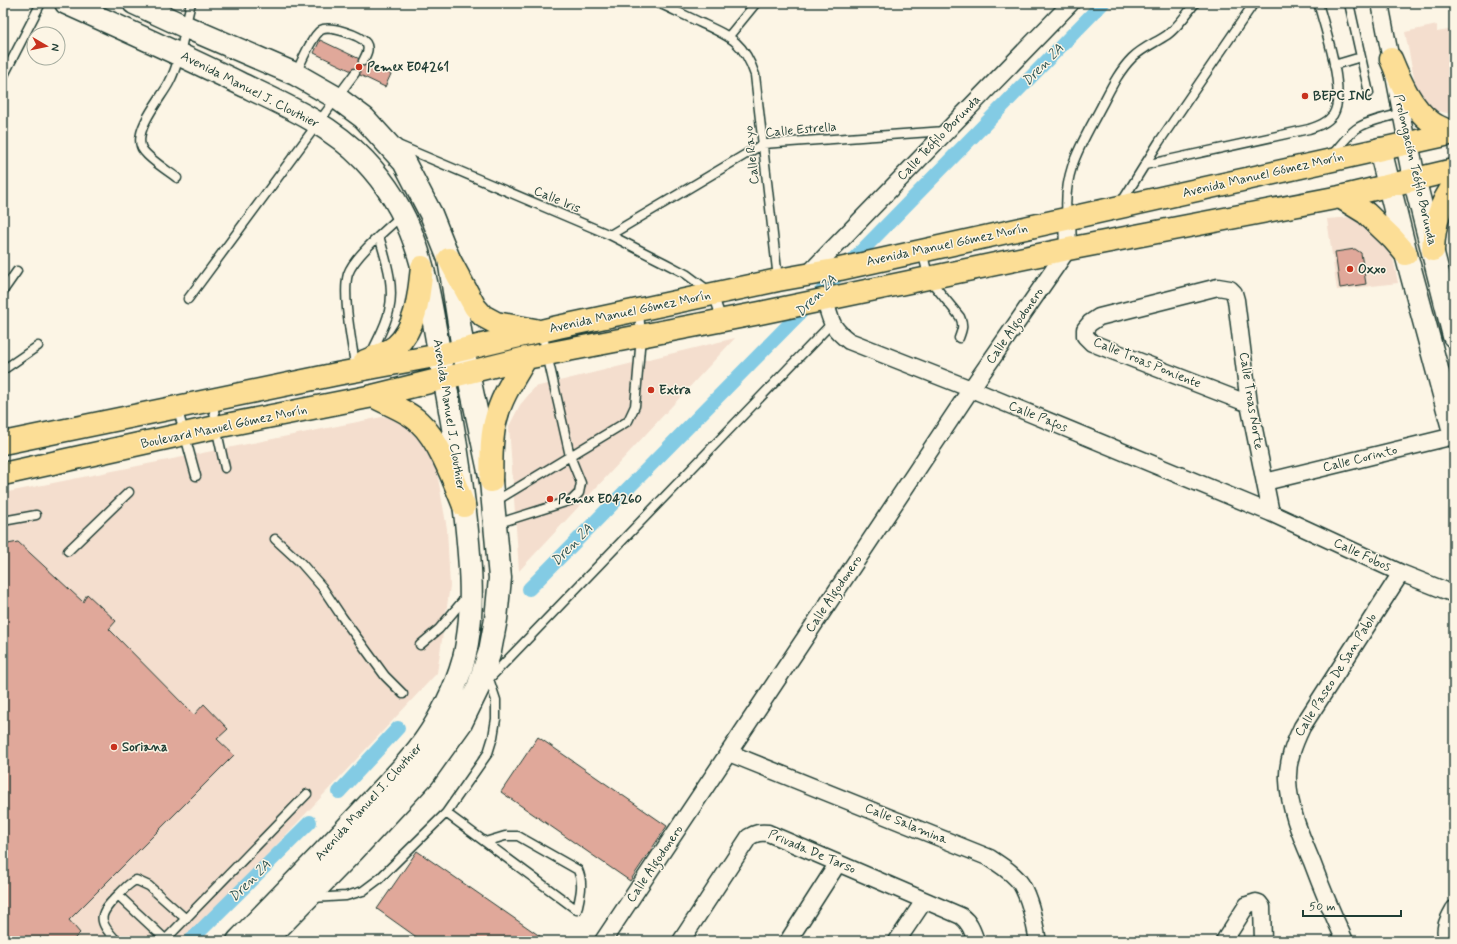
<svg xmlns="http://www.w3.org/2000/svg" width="1457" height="944" font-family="Mynerve,sans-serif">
  <rect width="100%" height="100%" fill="#fcf5e5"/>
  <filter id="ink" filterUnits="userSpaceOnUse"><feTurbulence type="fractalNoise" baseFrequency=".025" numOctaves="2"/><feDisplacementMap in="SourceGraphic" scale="8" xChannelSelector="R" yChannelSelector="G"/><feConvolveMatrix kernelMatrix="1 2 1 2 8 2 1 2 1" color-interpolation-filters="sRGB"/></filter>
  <g filter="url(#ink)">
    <path fill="#f4dece" d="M1437,25V32L1454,29V112L1447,113L1424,108L1414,78L1405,32Z
      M1454,201V257L1446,225Z
      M1353,217L1391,248L1398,283L1337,290L1327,219Z
      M735,338L519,571L509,426L520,405L535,387Z
      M392,415L414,428L425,443L437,472L447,529L450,586L437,673L187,941H3V493Z"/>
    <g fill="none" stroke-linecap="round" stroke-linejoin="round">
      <path stroke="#83cbe4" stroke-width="14" d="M529,589L879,233L1103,3
        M339,792L398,728
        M190,941L310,822"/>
    </g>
    <path fill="#e0a89a" stroke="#1f3d34" d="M320,40L391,74L385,87L314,53Z
      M1355,249L1361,253L1366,284L1340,288L1335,252Z
      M18,542L83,602L87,594L116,621L109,629L194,715L204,704L228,729L217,739L234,755L69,920L80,933L72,941H3V545Z
      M538,737L667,826L630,881L501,792Z
      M417,851L547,941H422L377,909Z"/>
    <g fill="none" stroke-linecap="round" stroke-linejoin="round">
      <g stroke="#1f3d34" stroke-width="11">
        <path id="lane" d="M659,3C673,10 687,16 701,23C731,37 744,42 755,75L778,279
          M1349,3L1369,93
          M729,36L756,3
          M1334,65L1361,57
          M296,73C301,63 312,36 321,30C329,25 360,35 366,43C370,49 366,55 363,61
          M3,77L41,3
          M398,145L610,235L665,263L686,274L713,294L722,320
          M1332,155C1340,146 1347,136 1356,129C1368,120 1387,118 1401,113
          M1145,165L1309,129C1318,126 1327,123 1333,115C1347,93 1325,28 1318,3
          M177,178C168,171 143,155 141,146C135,128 161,98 169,83C182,58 184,29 191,3
          M1121,203L1159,142L1254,3
          M1067,218C1062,172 1081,145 1101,107C1110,90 1118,72 1132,58C1142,48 1155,43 1167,35C1178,27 1187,14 1195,3
          M610,235L763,144L945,131
          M922,251L929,279L960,317C964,325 962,330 959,338
          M3,291L17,271
          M188,299L355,73
          M371,354C377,340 386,326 389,311C395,286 386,260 379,236
          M355,365C352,342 342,295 348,274C354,256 388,228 402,215
          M3,370L38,346
          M213,401L216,427L225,468
          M177,407L196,476
          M494,502L628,421L635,406L637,384L641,336L639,311
          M3,521L36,515
          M496,524L572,500L579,493L581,483L570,456L542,332
          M275,539L301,563L322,587L342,617L385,676L403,694
          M68,551L129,492
          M420,645L439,629L466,597
          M489,679L832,323
          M446,813L577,910C580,896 584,884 578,870L518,836H505L485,842
          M118,895L165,939
          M312,898L346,896L363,891L379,879L446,813L488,753L493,737L496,719V700L488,676
          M117,941C96,920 99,914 119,894C124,889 129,883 136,880L149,886L186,919
          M164,941L307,794"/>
      </g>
      <g stroke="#1f3d34" stroke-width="19">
        <path id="street" d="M1380,3L1407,143
          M808,274L1071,3
          M825,300C831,321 831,328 849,341L971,389L1271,513L1401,573L1454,594
          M1249,404L1092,343L1085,336V329L1090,323L1099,317L1218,287L1230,289L1234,293L1236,300L1249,404L1271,513
          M1265,482L1454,436
          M729,753L990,858C1000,865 1014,873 1021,884C1031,901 1034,922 1038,941
          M603,941L971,389L1068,249L1067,218
          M681,941L749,837C756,833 760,832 768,833L961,916C970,923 972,930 976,941
          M788,941L838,863
          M897,941L924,901
          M1224,941L1247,905L1256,902L1259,903L1262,907L1263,941
          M1345,941C1333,915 1322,889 1312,862C1301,836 1289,809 1288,780C1287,761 1294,744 1302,727L1401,573
          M1449,941C1441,931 1449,918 1454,909"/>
      </g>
      <g stroke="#1f3d34" stroke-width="25">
        <path id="secondary" d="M66,3C124,29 182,55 239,83C283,104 330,124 364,160C387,184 404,212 415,243C428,280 433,319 440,357C451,411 460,466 466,521C470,561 474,603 467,643C463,671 450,699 436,723C419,753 393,778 370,803C327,850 282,895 238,941
          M134,3L186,27L295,74L337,98L364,118L404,162L431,214L449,259L463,349L491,481L500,578L496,619L490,651L478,688L461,723L423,776L354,850L265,941
          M1407,143L1414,178L1454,336
          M1380,149L1406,254L1454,432"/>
      </g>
      <g stroke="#1f3d34" stroke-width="25">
        <path id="primary" d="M1391,59C1400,81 1411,107 1431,122C1437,127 1447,130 1454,133
          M1340,197L1366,213L1393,239L1406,254
          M1433,250C1434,227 1439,204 1454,185
          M449,259L475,307L483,316L496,323L535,330
          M365,361C375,357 387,353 396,346C417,327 419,294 422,267
          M373,396C387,404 408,411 419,422C439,440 454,481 464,506
          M3,443L337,374L440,355L558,327L778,280L840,269L1454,133
          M3,474L216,427L373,396L526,358L760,313L1068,249L1340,197L1454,170
          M491,481C492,461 490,439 496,419C501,397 515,377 526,358"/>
      </g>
      <use href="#lane" stroke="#fcf5e5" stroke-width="8"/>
      <use href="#street" stroke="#fcf5e5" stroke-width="16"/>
      <use href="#secondary" stroke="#fcf5e5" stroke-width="22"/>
      <use href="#primary" stroke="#fcde96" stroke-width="22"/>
    </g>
  </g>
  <g fill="#c8321e" stroke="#fcf5e5" stroke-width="1.5">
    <circle cx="359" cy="67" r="4"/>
    <circle cx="1305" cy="96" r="4"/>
    <circle cx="1350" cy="269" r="4"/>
    <circle cx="651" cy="390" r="4"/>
    <circle cx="550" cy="499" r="4"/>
    <circle cx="114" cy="747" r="4"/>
  </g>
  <g text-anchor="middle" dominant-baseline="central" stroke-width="3" stroke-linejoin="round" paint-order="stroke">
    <g font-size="13" font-weight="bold" fill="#1f3d34" stroke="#fcf5e5" text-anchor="start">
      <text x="367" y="67">Pemex E04261</text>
      <text x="1313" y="96">BEPC INC</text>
      <text x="1358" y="269">Oxxo</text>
      <text x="659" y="390">Extra</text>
      <text x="558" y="499">Pemex E04260</text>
      <text x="122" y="747">Soriana</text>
    </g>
    <g font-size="13" fill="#1f3d34" stroke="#fcf5e5">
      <text transform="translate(250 90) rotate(27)">Avenida Manuel J. Clouthier</text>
      <text transform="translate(801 130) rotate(-5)">Calle Estrella</text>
      <text transform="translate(939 138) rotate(-46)">Calle Teófilo Borunda</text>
      <text transform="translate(752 155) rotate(-96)">Calle Rayo</text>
      <text transform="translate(1415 170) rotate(77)">Prolongación Teófilo Borunda</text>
      <text transform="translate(1263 175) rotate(-13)">Avenida Manuel Gómez Morín</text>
      <text transform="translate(557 200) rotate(23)">Calle Iris</text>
      <text transform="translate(947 245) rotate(-12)">Avenida Manuel Gómez Morín</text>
      <text transform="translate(630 312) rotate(-12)">Avenida Manuel Gómez Morín</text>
      <text transform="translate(1015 326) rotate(-55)">Calle Algodonero</text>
      <text transform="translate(1147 363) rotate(22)">Calle Troas Poniente</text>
      <text transform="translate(1251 401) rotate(81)">Calle Troas Norte</text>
      <text transform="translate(449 415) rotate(81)">Avenida Manuel J. Clouthier</text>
      <text transform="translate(1038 417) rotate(22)">Calle Pafos</text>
      <text transform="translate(224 427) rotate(-12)">Boulevard Manuel Gómez Morín</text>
      <text transform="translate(1360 459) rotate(-14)">Calle Corinto</text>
      <text transform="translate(1362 555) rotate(25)">Calle Fobos</text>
      <text transform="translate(834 594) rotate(-56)">Calle Algodonero</text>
      <text transform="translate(1336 675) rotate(-58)">Calle Paseo De San Pablo</text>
      <text transform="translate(369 802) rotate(-48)">Avenida Manuel J. Clouthier</text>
      <text transform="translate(906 824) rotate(22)">Calle Salamina</text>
      <text transform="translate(812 852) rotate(23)">Privada De Tarso</text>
      <text transform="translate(655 864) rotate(-56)">Calle Algodonero</text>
    </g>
    <g font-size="14" font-style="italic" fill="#335957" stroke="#fcf5e5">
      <text transform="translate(1043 65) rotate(-46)">Dren 2A</text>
      <text transform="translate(816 296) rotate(-46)">Dren 2A</text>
      <text transform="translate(572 545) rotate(-46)">Dren 2A</text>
      <text transform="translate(250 881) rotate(-45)">Dren 2A</text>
    </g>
  </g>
  <rect width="1457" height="944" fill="none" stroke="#fcf5e5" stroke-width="16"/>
  <rect x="8" y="8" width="1441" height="928" fill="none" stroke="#1f3d34" stroke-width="1.5" filter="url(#ink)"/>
  <g transform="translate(46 46) rotate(99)"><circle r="19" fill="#fcf5e5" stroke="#a4ab9e"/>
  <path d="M0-3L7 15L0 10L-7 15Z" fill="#c8321e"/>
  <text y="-6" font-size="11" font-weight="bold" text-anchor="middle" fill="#1f3d34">N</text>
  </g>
  <path d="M1303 910v6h98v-6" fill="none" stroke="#1f3d34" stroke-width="2"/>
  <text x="1309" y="910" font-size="12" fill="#1f3d34" stroke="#fcf5e5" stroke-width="3" paint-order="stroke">50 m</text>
</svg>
